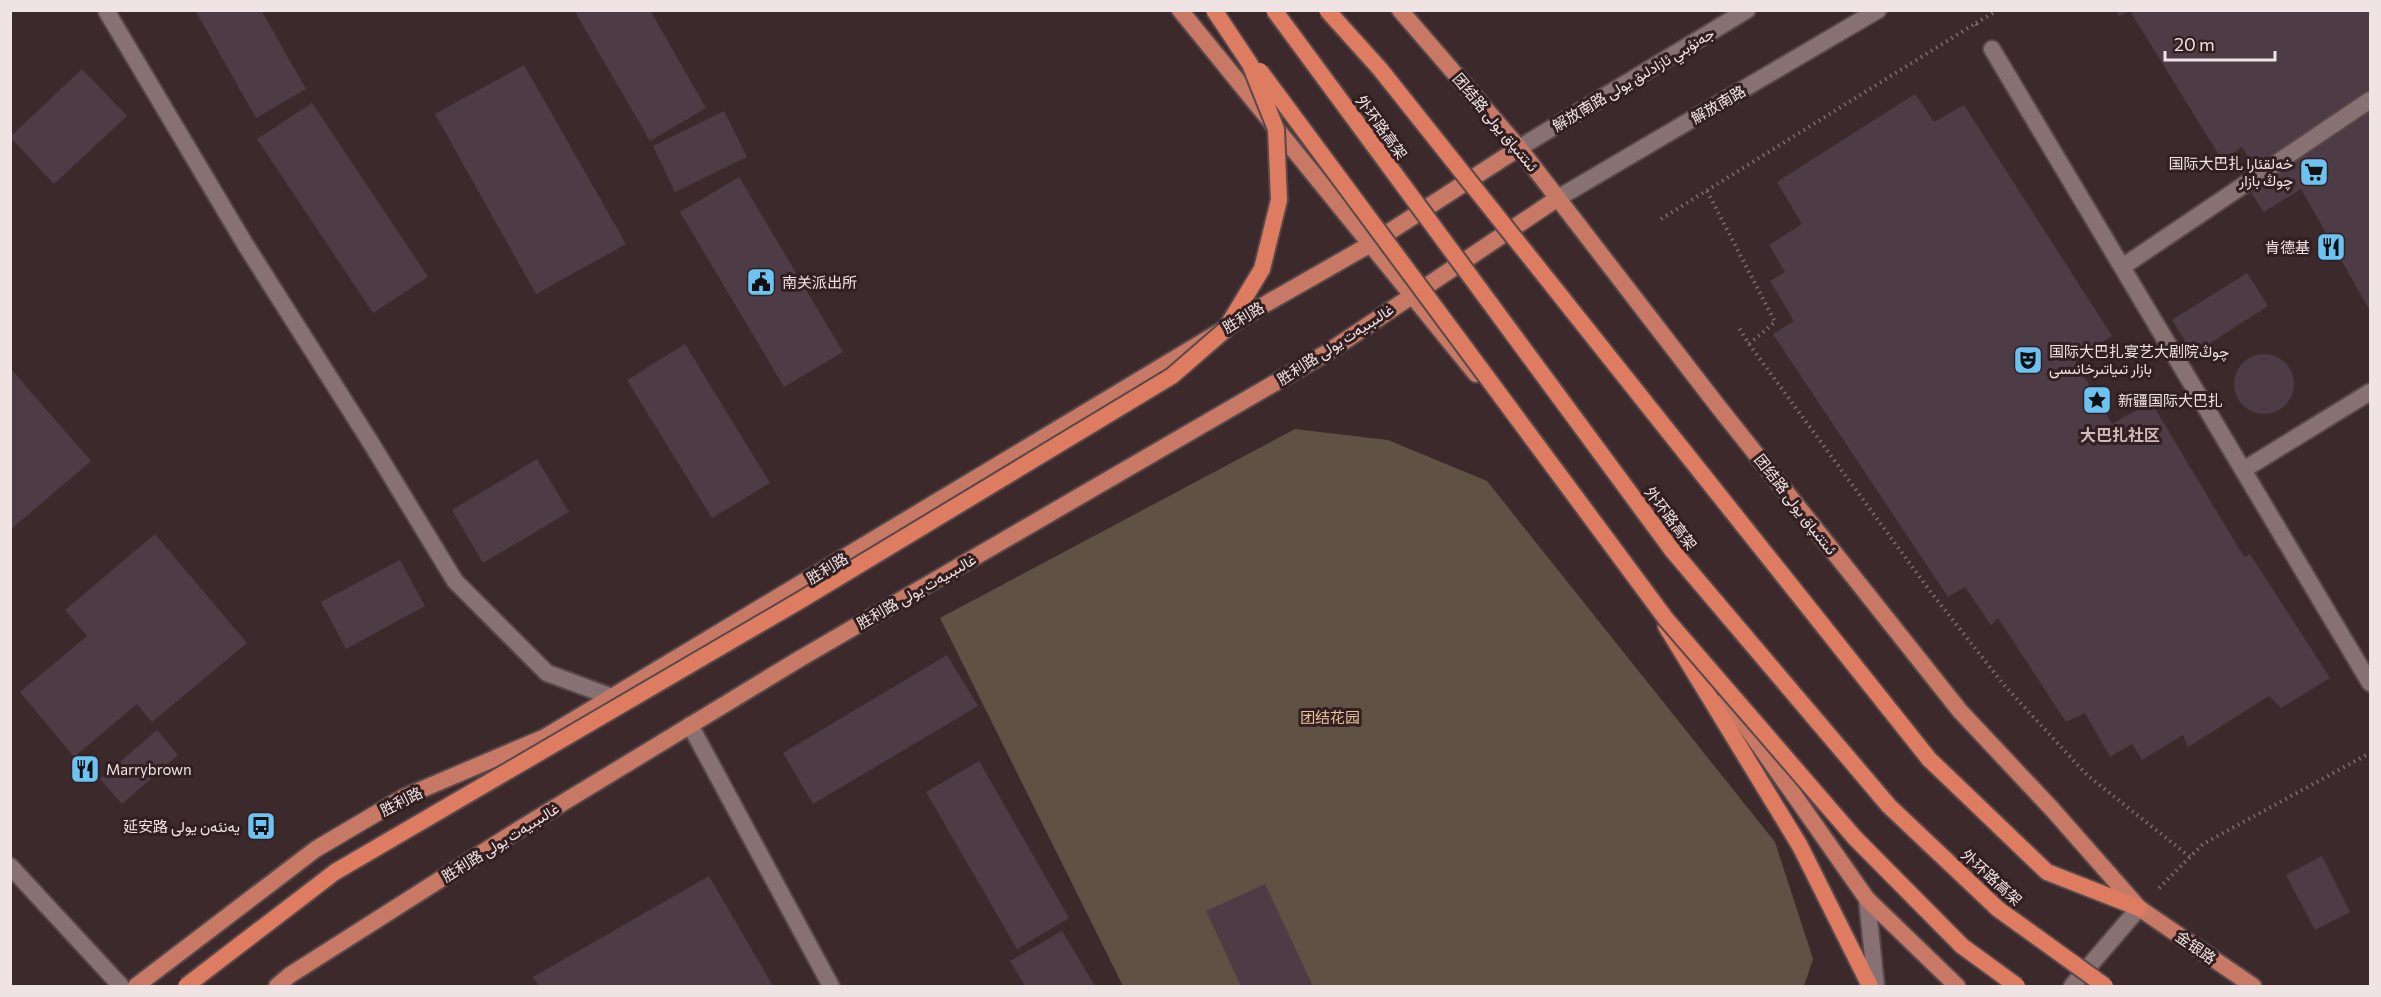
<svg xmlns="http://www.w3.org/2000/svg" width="2381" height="997" font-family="Commissioner,Vazirmatn,'Noto Sans SC',sans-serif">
  <rect width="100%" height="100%" fill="#3c292b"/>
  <path fill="#5f5144" d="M1295,429L1388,440L1487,481L1775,842L1813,959L1804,986H1123L940,618Z"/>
  <path fill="#4d3c46" d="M195,10H261L306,89L256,118Z
    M574,10H650L706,108L650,141Z
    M2116,10H2370V311L2301,189L2264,212L2251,193L2265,184L2242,147L2222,160L2130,11L2119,16Z
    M524,65L626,244L536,294L435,114Z
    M82,69L127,116L54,184L10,137Z
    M1915,94L1934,122L1964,105L2112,336L2074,359L2112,424L2151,402L2244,557L2250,554L2330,678L2281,708L2269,696L2188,747L2183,735L2142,760L2132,744L2110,757L2085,713L2066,722L1998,618L1991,625L1965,587L1948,597L1773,334L1794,321L1770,281L1785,272L1769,245L1802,224L1777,182Z
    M312,103L428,277L373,313L257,139Z
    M724,111L747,157L675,192L653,146Z
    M739,177L843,352L784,387L680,212Z
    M2247,273L2268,306L2193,354L2172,320Z
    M685,344L770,483L712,518L627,380Z
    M2234 384a30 30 0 1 1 60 0a30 30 0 1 1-60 0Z
    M10,368L91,461L10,530Z
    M537,459L569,512L483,563L452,510Z
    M155,534L247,643L152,722L137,704L74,757L20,692L87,636L65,610Z
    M400,560L425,606L346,649L321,602Z
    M947,655L978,706L813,804L783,753Z
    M157,730L178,755L122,804L100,779Z
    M979,761L1069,918L1017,949L926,792Z
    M2322,856L2350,912L2315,930L2286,875Z
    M709,876L773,986H539L533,977Z
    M1265,884L1313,986H1241L1206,911Z
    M1062,931L1095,986H1025L1010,961Z"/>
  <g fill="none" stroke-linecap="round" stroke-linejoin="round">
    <g stroke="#584849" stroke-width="20">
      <path id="service" d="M107,12L245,244L371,443L455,581L547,673L612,697"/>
    </g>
    <g stroke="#584849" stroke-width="20">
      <path id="pedestrian" d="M1992,49L2370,683
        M2122,267L2370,100
        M2243,470L2370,392"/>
    </g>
    <g stroke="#584849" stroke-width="20">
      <path id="minor" d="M690,725L831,986
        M10,866L121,986"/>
    </g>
    <g stroke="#584849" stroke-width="20">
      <path id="secondary" d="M1519,148L1747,10
        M1558,198L1878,10
        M1867,899L1876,986
        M2072,986L2139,908"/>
    </g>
    <g stroke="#584849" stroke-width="20">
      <path id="primary" d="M1180,10L1476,374
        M1400,10L1519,148L1717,405L1960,711L2052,809L2139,908L2253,986
        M1726,698L1867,899L1957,986
        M136,986L316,849L404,797L545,737L1269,302L1369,245L1519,148
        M277,986L290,975L518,830L801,658L1328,352L1558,198"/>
    </g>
    <g stroke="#584849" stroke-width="20">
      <path id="trunk" d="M1666,626L1800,846L1870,986
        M1929,759L2047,872L2139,908"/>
    </g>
    <path stroke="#7f6e6f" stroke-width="4" stroke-dasharray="1.5 4.5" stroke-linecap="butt" d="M1976,23L1998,10
      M1707,191L1775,322L1749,344L1739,328
      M1661,219L1976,23L1978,27
      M1749,344L1930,591L2004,685L2087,775L2190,857
      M2159,888L2203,844L2370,753"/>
    <use href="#service" stroke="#887173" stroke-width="16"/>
    <use href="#pedestrian" stroke="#887173" stroke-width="16"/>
    <use href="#minor" stroke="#887173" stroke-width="16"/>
    <use href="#secondary" stroke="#887173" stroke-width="16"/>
    <use href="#primary" stroke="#c87965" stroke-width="16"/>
    <use href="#trunk" stroke="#dd7c60" stroke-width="16"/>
    <g stroke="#584849" stroke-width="20" stroke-linecap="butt">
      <path id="trunk-bridge" d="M1274,10L1672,550L1889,806L1998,909L2105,986
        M1327,10L1380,69L1929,759
        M1260,71L1666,619L1855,838L1962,946L2017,986
        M186,986L335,872L801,600L1172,376L1225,330L1262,269L1279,200L1276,129L1250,64L1214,10"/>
    </g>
    <use href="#trunk-bridge" stroke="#dd7c60" stroke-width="16"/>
  </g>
  <defs>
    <g id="supermarket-square" transform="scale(1.5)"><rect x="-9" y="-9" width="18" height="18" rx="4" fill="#6cc3f2" stroke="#311f21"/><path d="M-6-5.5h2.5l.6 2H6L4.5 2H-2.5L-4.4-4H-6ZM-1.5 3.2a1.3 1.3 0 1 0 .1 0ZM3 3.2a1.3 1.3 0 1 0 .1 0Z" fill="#111"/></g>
    <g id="restaurant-square" transform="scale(1.5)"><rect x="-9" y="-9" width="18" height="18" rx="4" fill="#6cc3f2" stroke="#311f21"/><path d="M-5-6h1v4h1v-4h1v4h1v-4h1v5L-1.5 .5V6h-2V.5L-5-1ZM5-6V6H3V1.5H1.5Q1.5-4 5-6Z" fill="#111"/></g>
    <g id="civic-square" transform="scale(1.5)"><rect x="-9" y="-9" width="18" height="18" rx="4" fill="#6cc3f2" stroke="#311f21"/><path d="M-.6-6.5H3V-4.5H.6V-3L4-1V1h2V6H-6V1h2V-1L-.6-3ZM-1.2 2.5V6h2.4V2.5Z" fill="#111"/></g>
    <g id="theatre-square" transform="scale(1.5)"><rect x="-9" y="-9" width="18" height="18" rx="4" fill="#6cc3f2" stroke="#311f21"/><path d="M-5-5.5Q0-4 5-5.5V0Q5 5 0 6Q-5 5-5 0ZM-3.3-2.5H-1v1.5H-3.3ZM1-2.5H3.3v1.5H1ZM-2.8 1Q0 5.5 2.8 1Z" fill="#111"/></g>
    <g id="sight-square" transform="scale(1.5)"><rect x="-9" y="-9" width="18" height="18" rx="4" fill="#6cc3f2" stroke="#311f21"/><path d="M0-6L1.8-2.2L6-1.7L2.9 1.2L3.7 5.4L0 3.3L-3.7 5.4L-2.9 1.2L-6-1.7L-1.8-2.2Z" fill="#111"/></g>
    <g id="bus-square" transform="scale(1.5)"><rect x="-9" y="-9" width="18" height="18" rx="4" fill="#6cc3f2" stroke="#311f21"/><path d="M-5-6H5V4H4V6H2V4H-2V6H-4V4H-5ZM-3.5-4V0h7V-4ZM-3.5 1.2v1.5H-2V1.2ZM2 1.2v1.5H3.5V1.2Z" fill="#111"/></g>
  </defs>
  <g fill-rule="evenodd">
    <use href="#supermarket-square" x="2314" y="172"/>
    <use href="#restaurant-square" x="2331" y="247"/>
    <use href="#civic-square" x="761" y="282"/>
    <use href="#theatre-square" x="2028" y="360"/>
    <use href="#sight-square" x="2097" y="400"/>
    <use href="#restaurant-square" x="85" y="769"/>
    <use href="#bus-square" x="261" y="826"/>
  </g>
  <g text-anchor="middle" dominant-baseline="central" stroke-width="6" stroke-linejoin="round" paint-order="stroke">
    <g font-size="15" fill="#f0e3e4" stroke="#311f21">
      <text transform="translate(1633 79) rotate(-31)">解放南路 جەنۇبىي ئازادلىق يولى</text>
      <text transform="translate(1718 104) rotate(-30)">解放南路</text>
      <text transform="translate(1496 122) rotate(50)">团结路 ئىتتىپاق يولى</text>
      <text transform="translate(1382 127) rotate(54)">外环路高架</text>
      <text transform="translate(1243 317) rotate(-31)">胜利路</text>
      <text transform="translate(1335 344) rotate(-33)">胜利路 غالىبىيەت يولى</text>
      <text transform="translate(1796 504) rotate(52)">团结路 ئىتتىپاق يولى</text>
      <text transform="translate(1671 518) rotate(53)">外环路高架</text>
      <text transform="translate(827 568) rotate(-31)">胜利路</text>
      <text transform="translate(916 591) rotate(-30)">胜利路 غالىبىيەت يولى</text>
      <text transform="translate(401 801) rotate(-27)">胜利路</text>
      <text transform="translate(500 842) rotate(-32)">胜利路 غالىبىيەت يولى</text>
      <text transform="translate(1992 877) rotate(42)">外环路高架</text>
      <text transform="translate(2196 947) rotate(35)">金银路</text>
    </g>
    <g font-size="15" fill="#f0e3e4" stroke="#311f21" text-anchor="start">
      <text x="2293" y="163" text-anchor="end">国际大巴扎 خەلقئارا<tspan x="2293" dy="17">چوڭ بازار</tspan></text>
      <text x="2310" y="247" text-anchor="end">肯德基</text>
      <text x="782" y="282">南关派出所</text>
      <text x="2049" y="351">国际大巴扎宴艺大剧院چوڭ<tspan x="2049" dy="17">بازار تىياتىرخانىسى</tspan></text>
      <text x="2118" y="400">新疆国际大巴扎</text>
      <text x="106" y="769">Marrybrown</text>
      <text x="240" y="826" text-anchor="end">延安路 يەنئەن يولى</text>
    </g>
    <g font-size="15" fill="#ecc29a" stroke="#311f21">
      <text x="1330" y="717">团结花园</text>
    </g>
    <g font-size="16" font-weight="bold" fill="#d2b9bb" stroke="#311f21">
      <text x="2120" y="434">大巴扎社区</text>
    </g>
  </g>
  <rect width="2381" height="997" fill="none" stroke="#f0e3e4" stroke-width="24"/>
  <path d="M2165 51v9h110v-9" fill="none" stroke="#f0e3e4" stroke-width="3"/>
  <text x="2174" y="51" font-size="18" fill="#f0e3e4" stroke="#311f21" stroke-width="4.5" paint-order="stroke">20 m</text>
</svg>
